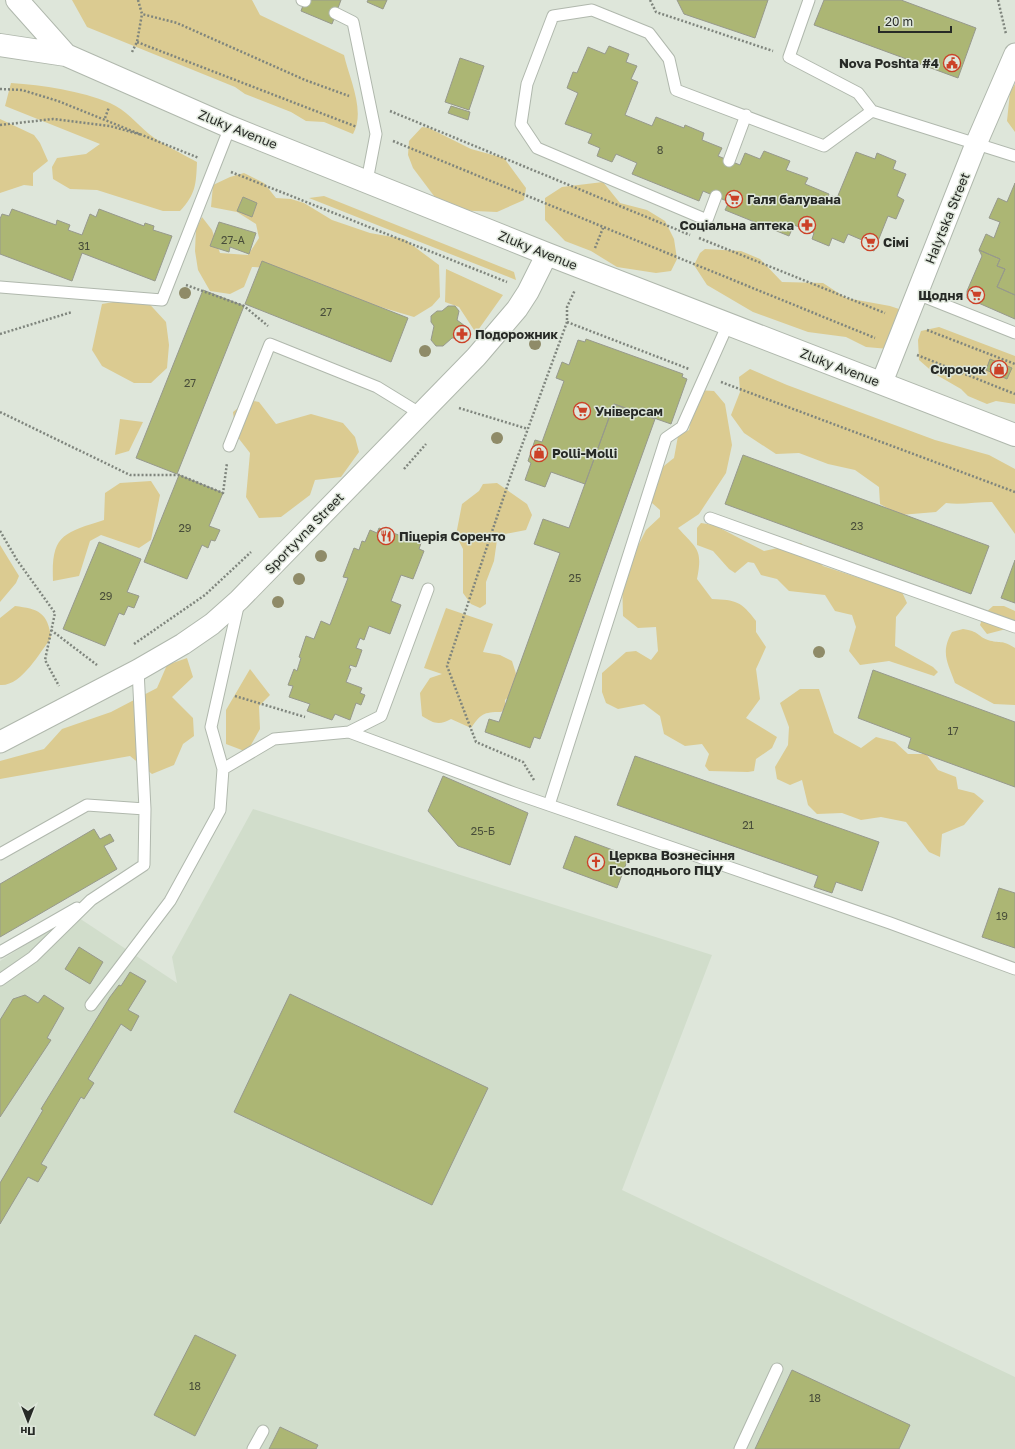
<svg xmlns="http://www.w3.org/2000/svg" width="1015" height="1449" font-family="'Golos Text',sans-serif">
  <rect width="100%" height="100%" fill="#dee6da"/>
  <path fill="#d1ddcb" d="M253,809L712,955L622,1190L1015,1377V1449H0V961L73,914L177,983L172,957Z"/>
  <path fill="#dbcb91" d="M72,0H252L260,15L344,55C349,78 366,111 353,134L324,122L306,121L291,112L245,94L235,87L87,27Z
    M11,83C43,85 81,91 110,103C126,110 136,123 149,134C163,145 181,153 197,162C196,184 196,194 180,211H163L97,190L70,189L53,179L52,167L57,158L86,154L100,144L5,106Z
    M1015,84V132L1007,121L1010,92Z
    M0,119L34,135L40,143L48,161L33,173V186L24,185L0,193Z
    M422,127L429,128L471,149L504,158L526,188L524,200L497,212L453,210L440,204L413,168L408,155L409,141Z
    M244,173L264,183L276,198L291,199L304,203L332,220L370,233L404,239L439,265L440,297L432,306L414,317C395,311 376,306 358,299C323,286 289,268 252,267L244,287L230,294L210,291L198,270L195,251L196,229L202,217L212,230L220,253L248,255L259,238L256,224L237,212L211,207L213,185L230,177Z
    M603,182L620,203L647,210L665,221L674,239L677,259L671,271L656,273L617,267L591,251L565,241L545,220V198L562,187Z
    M324,196L514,272L516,280L309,198Z
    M705,249L741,251L760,259L782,282L823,283L846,298L890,306L911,313L889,349L866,347L846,337L808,332L753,312L707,285L694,265L700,253Z
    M446,269L503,295L476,333L459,307L445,302Z
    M143,297L166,322L169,345L167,368L151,383H134L102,366L92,350L102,304Z
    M939,327L1015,356V404L996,401L987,404L968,396L961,389L935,374L919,360L918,340L921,331Z
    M750,369L787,385L935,440L989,455L1015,469V534L992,502C976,502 961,505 946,503L936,512L900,515L880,504L879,487L855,470L828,464L799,453L776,454L744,433L731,415L740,392L739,377Z
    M697,390L714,391L725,404L732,445L726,473L699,514L678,528C697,549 703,549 697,579L712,599C736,600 741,601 756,621V632L766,647L756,669L760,699L746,718L777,737L772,748L756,759L754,771L748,772L709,771L705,766L709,754L702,744L685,746L664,734L660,716L644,704L618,709L606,703L602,692V673L626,652L636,651L651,660L658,651L656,627L638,628L623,616L622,578L646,530L660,517V510L652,503C649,476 654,474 674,458L678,436L689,430Z
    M248,400L259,402L276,424L311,414L343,423L355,437L359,452L341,477L315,480L310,495L281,517L259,518L246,497L250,453L236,435L233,412Z
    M120,419L143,422L129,451L115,455Z
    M151,481L160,495L151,540L139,548L101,535L90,541L79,576L53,581C51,535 63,533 104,520L105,493L120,483Z
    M497,483L527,504L532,515L526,530L505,534L497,540L494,561L486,582V604L480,608L471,604L463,593V549L456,535L462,504L479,491L483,484Z
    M701,523L714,525L764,551L801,543L823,566L902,592L907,603L896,617L895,646L933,667L938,672L934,676L889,661L860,665L849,651L856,627L852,615L835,611L825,595L789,591L777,579L761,575L754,563L748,562L735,573L729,569L713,551L697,545V528Z
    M0,545L19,576L16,583L0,602Z
    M15,606C38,609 48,612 51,638C40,652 21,687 0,685V618Z
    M993,606H1004L1015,611V630L1010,628L987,634L980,625L984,614Z
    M446,608L493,624L483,652L500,655L512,661C518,680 522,687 505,700V709L501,712C483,712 481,714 471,728L451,719C439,726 433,723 422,716L420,693L430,678L442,674L424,668Z
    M963,629C979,631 977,636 988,640C1000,644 1001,639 1015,648V705L994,704L955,683C948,663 940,653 952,632Z
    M187,658L193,677L172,697L193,718L194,736L183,744L174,765L152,774L130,756L0,779V761L44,749L62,729L111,712L157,688L167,665Z
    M250,669L270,695L259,706L260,729L247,752L226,744V710Z
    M800,689H819L834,733L861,748L876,737L895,742L908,754H926L938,770L956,777L958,789L974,793L984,801L964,825L942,834L940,857L929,852L906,822L881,817L861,820L842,813L817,814L808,805L802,780L790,785L777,779L775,767L788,745L789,727L780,703Z"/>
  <path fill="#acb674" stroke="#97998c" d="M305,0H341L332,24L301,11Z
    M368,0H387L383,9L367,2Z
    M677,0H768L755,38L684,14Z
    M824,0H901L976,28L958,78L814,25Z
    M609,46L629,54L626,62L637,66L631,79L638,82L625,115L652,126L656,117L684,128L685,125L704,133L702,140L722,148L718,156L740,165L745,153L760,159L764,151L790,161L786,170L808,178L805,184L829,194L827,199L831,200L832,196L837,198L856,152L875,159L877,153L896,161L893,169L906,174L897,196L904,200L896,219L888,216L874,251L867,248L869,243L848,234L844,243L832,238L829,246L812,239L814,233L794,225L789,236L725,210L729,202L703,191L699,201L632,174L637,163L616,154L612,162L597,156L600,148L588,143L592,134L565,124L578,93L567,88L573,72L577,73L588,47L605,54Z
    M460,58L484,66L469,110L445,102Z
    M451,106L470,112L468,120L448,113Z
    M1015,183V295L997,287L1005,269L997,266L1000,259L979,250L986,234L994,238L1000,222L989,218L998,198L1007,202Z
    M243,197L257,203L252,217L237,211Z
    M12,209L56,225L57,220L70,225L68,230L82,235L90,214L96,217L99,209L144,226L145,223L154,226L153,230L172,236L155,281L82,253L72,281L0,254V219L2,214L9,216Z
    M219,222L256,233L249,254L230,247L229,252L210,246Z
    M979,250L1000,259L997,266L1005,269L997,287L1015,295V319L967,298V291L982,256Z
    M262,261L408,318L391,362L245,304Z
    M203,290L244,306L177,474L136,458Z
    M448,306H455L459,311L457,320L465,326L464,333L459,338H452L443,346H436L431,340L434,326L431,322V316L437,311H442Z
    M586,339L683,374L682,377L687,379L671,424L614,404L585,484L551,472L545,487L525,480L531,463L528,461L535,440L542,442L564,381L556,378L562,362L569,365L578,340L585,342Z
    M990,359L1012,368L1007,379L986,370Z
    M614,404L655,419L540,739L534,737L530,748L485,732L489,719L499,722L560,553L534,544L543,519L569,528Z
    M743,455L989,546L971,594L725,504Z
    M179,475L223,493L209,526L220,530L215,541L211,540L208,548L202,545L187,579L144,562Z
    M379,528L421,543L419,549L424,551L413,579L401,575L391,601L401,605L390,634L369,626L364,640L360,638L356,648L362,650L356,667L350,665L349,668L351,669L346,682L362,688L360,693L365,695L361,705L356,703L350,720L335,714L332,720L307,711L310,704L289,697L293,686L288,685L294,669L297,671L301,658L299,657L306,636L314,639L321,621L330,625L348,578L343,577L354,548L359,550L362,541L365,542L370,530L377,533Z
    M99,542L141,559L127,592L139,596L134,608L128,606L124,615L119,613L105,646L63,629Z
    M1015,560V603L1001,598Z
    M873,670L1015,722V787L908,748L911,738L858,718Z
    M635,756L879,842L862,891L836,882L832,893L814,887L818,876L617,805Z
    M443,776L528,813L510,865L458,846L428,811Z
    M94,829L100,839L110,834L114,841L104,846L117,869L0,937V884Z
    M575,836L629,856L617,888L563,868Z
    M999,888L1015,893V948L982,937Z
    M79,947L103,962L90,984L65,969Z
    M130,972L146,981L128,1010L139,1016L131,1031L121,1024L88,1079L94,1083L84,1099L81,1097L41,1164L47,1167L38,1182L28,1177L0,1224V1183L43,1110L41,1109L110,997L119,985L121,986Z
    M290,994L488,1088L432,1205L234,1112Z
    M25,995L38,1003L44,995L64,1008L47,1038L51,1040L0,1117V1020L13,999Z
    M195,1335L236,1355L195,1436L154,1415Z
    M792,1370L910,1425L899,1449H755Z
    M280,1427L318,1445L316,1449H269Z"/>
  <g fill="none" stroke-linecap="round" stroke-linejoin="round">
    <g stroke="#b0b8ad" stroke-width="13">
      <path id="lane" d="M302,0L305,1
        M809,0L789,57L858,93L872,111
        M335,13L353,22L376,134L367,181
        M729,161L746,115
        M716,196L707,220L537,148L521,124L527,84L553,16L592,10L649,33L669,59L676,90L824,146L872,111L1015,156
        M0,287L162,300L230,127
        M917,294L1015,333
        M229,446L270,344L377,387L421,414
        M710,518L1015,627
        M349,732L381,716L428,589
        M223,769L274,739L349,732L514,793L890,923L1015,969
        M549,805L666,438L682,427L728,324
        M0,854L87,805L145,809
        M0,952L77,908
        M0,980L33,957L91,900L144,865L145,809L138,670
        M91,1005L170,901L220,810L223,769L211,727L239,602
        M253,1449L263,1431
        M740,1449L777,1369"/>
    </g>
    <g stroke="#b0b8ad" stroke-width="23">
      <path id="street" d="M882,382L976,144L1015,54
        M0,742L138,670L183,644L212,624L239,600L476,357L517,309L528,292L547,254"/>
    </g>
    <g stroke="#b0b8ad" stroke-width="24">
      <path id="secondary" d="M17,0L66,55
        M0,45L66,55L230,127L547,254L1015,435"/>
    </g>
    <path stroke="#7f857d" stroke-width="2.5" stroke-dasharray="2 2" stroke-linecap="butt" d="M138,0L142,14L177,23L305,80L349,96
      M650,0L656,12L773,51
      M998,0L1006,34
      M137,42L357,127
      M132,52L137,42L142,14
      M0,89L22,90L58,101L199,158
      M390,111L690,235
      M105,118L109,107
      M0,125L53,119L110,126L142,135
      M393,141L875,338
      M231,172L507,282
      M699,238L885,313
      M595,248L603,228
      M186,285L244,306L268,326
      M567,322L689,369
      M927,330L1015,364
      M0,334L72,312
      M917,355L1015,394
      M721,382L1015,492
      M459,408L528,429
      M0,412L130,475H179L223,493L227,463
      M404,469L426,444
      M0,531L17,560L55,613L45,660L59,686
      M51,630L97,665
      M134,644L205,595L251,552
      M235,696L305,717
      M534,780L523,762L476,742L447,666L511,475L567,322V307L575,290"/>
    <use href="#lane" stroke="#fff" stroke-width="11"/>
    <use href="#street" stroke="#fff" stroke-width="21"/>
    <use href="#secondary" stroke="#fff" stroke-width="22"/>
  </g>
  <g fill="#8f8b68">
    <circle cx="185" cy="293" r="6"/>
    <circle cx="535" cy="344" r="6"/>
    <circle cx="425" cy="351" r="6"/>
    <circle cx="497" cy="438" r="6"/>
    <circle cx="321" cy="556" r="6"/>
    <circle cx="299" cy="579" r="6"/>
    <circle cx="278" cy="602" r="6"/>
    <circle cx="819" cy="652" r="6"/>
  </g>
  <defs>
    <g id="civic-ring" transform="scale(0.9)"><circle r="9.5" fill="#dee6da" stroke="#cc4127" stroke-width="1.5"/><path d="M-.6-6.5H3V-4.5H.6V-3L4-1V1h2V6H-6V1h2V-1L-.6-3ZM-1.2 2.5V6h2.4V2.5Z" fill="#cc4127"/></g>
    <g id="supermarket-ring" transform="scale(0.9)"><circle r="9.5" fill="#dee6da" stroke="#cc4127" stroke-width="1.5"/><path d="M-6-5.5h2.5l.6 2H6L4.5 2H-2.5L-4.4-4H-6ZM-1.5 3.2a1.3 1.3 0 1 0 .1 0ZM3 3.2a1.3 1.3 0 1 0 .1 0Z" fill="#cc4127"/></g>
    <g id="pharmacy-ring" transform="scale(0.9)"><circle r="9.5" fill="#dee6da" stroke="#cc4127" stroke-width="1.5"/><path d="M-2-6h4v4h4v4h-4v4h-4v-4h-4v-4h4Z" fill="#cc4127"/></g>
    <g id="shop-ring" transform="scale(0.9)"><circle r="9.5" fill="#dee6da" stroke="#cc4127" stroke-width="1.5"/><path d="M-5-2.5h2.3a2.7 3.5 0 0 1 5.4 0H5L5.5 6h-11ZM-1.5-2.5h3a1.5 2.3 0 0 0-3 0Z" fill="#cc4127"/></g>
    <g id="restaurant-ring" transform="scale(0.9)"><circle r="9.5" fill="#dee6da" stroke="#cc4127" stroke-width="1.5"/><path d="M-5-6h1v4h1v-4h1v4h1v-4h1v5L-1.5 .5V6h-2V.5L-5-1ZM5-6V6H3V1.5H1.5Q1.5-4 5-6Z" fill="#cc4127"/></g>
    <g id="church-ring" transform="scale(0.9)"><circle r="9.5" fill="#dee6da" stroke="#cc4127" stroke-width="1.5"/><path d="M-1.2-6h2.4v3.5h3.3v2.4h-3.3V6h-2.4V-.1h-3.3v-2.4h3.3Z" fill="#cc4127"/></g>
  </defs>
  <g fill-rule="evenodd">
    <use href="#civic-ring" x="952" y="63"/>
    <use href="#supermarket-ring" x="734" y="199"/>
    <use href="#pharmacy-ring" x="807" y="225"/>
    <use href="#supermarket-ring" x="870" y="242"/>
    <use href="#supermarket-ring" x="976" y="295"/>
    <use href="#pharmacy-ring" x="462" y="334"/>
    <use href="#shop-ring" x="999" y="369"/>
    <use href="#supermarket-ring" x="582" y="411"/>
    <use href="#shop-ring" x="539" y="453"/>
    <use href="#restaurant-ring" x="386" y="536"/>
    <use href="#church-ring" x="596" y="862"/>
  </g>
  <g text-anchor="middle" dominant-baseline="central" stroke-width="3" stroke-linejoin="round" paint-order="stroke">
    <g font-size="11" fill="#484d3a">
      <text x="660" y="149">8</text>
      <text x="233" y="239">27-А</text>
      <text x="84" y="245">31</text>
      <text x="326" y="311">27</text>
      <text x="190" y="382">27</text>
      <text x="857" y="525">23</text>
      <text x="185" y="527">29</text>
      <text x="575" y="577">25</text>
      <text x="106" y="595">29</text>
      <text x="953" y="730">17</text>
      <text x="748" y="824">21</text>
      <text x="483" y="830">25-Б</text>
      <text x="1002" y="915">19</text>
      <text x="195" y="1385">18</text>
      <text x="815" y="1397">18</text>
    </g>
    <g font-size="13" font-weight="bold" fill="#272a26" stroke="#dee6da" text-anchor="start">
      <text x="939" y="63" text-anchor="end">Nova Poshta #4</text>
      <text x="747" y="199">Галя балувана</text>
      <text x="794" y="225" text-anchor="end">Соціальна аптека</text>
      <text x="883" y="242">Сімі</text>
      <text x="963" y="295" text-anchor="end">Щодня</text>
      <text x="475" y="334">Подорожник</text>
      <text x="986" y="369" text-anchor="end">Сирочок</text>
      <text x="595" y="411">Універсам</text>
      <text x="552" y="453">Polli-Molli</text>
      <text x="399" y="536">Піцерія Соренто</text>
      <text x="609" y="855">Церква Вознесіння<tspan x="609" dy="15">Господнього ПЦУ</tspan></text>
    </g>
    <g font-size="13" fill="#272a26" stroke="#dee6da">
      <text transform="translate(238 129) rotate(22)">Zluky Avenue</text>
      <text transform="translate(947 218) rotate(-68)">Halytska Street</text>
      <text transform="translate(538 250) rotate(22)">Zluky Avenue</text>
      <text transform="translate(840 367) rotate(21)">Zluky Avenue</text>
      <text transform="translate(304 533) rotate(-46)">Sportyvna Street</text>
    </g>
  </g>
  <g transform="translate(28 1421) rotate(180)" stroke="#dee6da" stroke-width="3" paint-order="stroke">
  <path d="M0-3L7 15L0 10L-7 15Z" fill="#272a26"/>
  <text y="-6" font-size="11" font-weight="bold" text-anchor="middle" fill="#272a26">Пн</text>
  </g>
  <path d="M879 26v6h72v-6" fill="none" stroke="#272a26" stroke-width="2"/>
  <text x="885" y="26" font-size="12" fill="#272a26" stroke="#dee6da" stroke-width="3" paint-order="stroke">20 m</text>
</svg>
